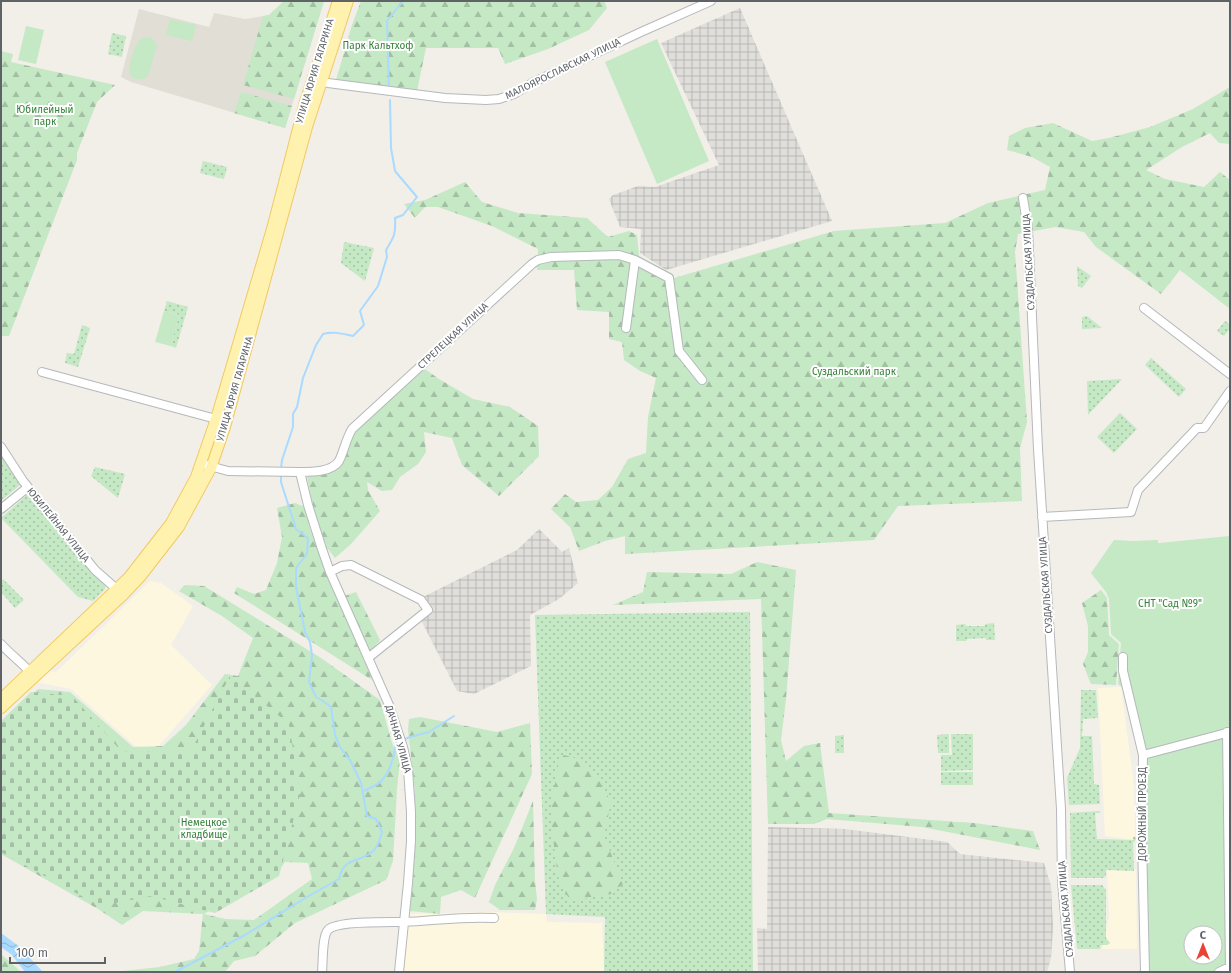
<svg xmlns="http://www.w3.org/2000/svg" width="1231" height="973" font-family="'Fira Sans',sans-serif">
  <defs>
    <pattern id="industrial-grid" width="8" height="8" patternUnits="userSpaceOnUse"><rect width="8" height="8" fill="#e0deda"/><path d="M0 4h8M4 0v8" fill="none" stroke="#b9b8b5"/></pattern>
    <pattern id="grass-dots" width="8" height="8" patternUnits="userSpaceOnUse"><rect width="8" height="8" fill="#c5e8c5"/><path d="M2 2h.1M6 6h.1" fill="none" stroke="#a3c0a4" stroke-width="1.8" stroke-linecap="round"/></pattern>
    <pattern id="forest-firs" width="22" height="20" patternUnits="userSpaceOnUse"><rect width="22" height="20" fill="#c5e8c5"/><path d="M5 1l3.5 6h-7zM16 11l3.5 6h-7z" fill="#a3c0a4"/></pattern>
    <pattern id="cemetery-stones" width="16" height="16" patternUnits="userSpaceOnUse"><rect width="16" height="16" fill="#c5e8c5"/><path d="M2 7V4a2 2 0 0 1 4 0v3zM10 15v-3a2 2 0 0 1 4 0v3z" fill="#a3c0a4"/></pattern>
    <pattern id="water-waves" width="16" height="10" patternUnits="userSpaceOnUse"><rect width="16" height="10" fill="#aadaff"/><path d="M0 5q4-4 8 0t8 0" fill="none" stroke="#8eb4d2"/></pattern>
  </defs>
  <rect width="100%" height="100%" fill="#f1efe8"/>
  <path fill="#fef7e0" d="M150,581L161,583L193,606L171,645L212,685L155,750H141L134,745L71,689L36,682L49,671L56,672L103,627Z
    M1121,687L1134,786L1135,840L1105,836L1098,688Z
    M1107,866L1136,869L1137,949H1102L1109,917Z
    M489,912L546,914L547,922L602,923L604,972H400L405,914Z"/>
  <path fill="url(#industrial-grid)" d="M740,8L832,221L666,270L640,253L641,229L620,227L609,199L613,195L638,186L655,187L719,165L661,43Z
    M539,529L562,552L569,548L578,583L559,599L530,615L531,666L474,694L457,691L421,620L433,612L421,598L517,550Z
    M768,827L845,829L947,842L960,854L1044,863L1051,886L1053,927L1051,958L1047,972H758L757,928L767,929Z"/>
  <path fill="#e1ded6" d="M284,1H324L285,128L131,82L121,77L139,9L209,27L214,13L245,19L269,15Z"/>
  <path fill="url(#grass-dots)" d="M112,33L126,36L122,57L108,54Z
    M203,161L227,167L224,179L200,173Z
    M344,242L374,248L365,281L341,263Z
    M1077,266L1091,276L1082,288L1078,286Z
    M167,301L188,307L176,348L171,346L179,315L164,311Z
    M1087,316L1102,328L1082,329V317Z
    M1225,321L1230,324V329L1224,336L1217,331Z
    M82,325L90,328L78,367L65,363L67,353L74,354Z
    M1151,358L1186,389L1179,397L1145,365Z
    M1122,379L1088,415L1087,381Z
    M1120,413L1137,429L1114,453L1097,437Z
    M1,456L21,484L1,501Z
    M95,467L125,474L118,498L91,476Z
    M30,492L106,581L105,589L93,601L78,597L1,518Z
    M3,579L24,600L15,608L1,592V581Z
    M750,612L753,972H604L605,917L546,914L535,615Z
    M994,623L995,640H986V638L967,639L966,641H956V625L965,624L966,626H985V624Z
    M1081,690H1096L1098,718L1083,719L1082,736H1092L1094,784L1099,785L1100,804L1069,805L1067,778L1080,748Z
    M949,734V753H938L937,735Z
    M951,734H973V770L941,771V755H952Z
    M844,735V753H835V736Z
    M941,772H973V785H941Z
    M1100,811V813H1095L1097,839L1133,840V837H1138L1133,843L1134,871L1106,870V876L1103,878H1071L1070,813Z
    M1071,885H1102L1106,890V938L1110,943L1107,945H1101L1100,949H1077Z"/>
  <path fill="url(#forest-firs)" fill-rule="evenodd" d="M284,1H324L294,99L243,85L263,16L269,15Z
    M361,1H604L607,8L589,30L548,49L505,64L498,48H426L417,91L336,80L352,25Z
    M1,51L13,54L11,62L115,85L97,102L77,153V160L9,336H1Z
    M1230,87V144L1219,143L1210,133L1182,147L1146,170L1165,179L1204,187L1220,172L1230,180V309L1180,270L1161,294L1096,247L1084,232L1055,227L1018,234L1015,252L1027,422L1020,448L1022,501L898,506L874,540L625,554V536L605,541L579,551L570,527L551,509L565,494L576,502L598,500L612,487L628,459L646,453L648,417L656,378L640,371L624,360L622,342L609,339V312L577,310L574,270H537L538,249L492,226L438,207H425L415,218L404,204L425,200L465,182L482,202L518,213L587,218L608,237L629,231L637,235L639,256L673,274L674,278L834,231L945,223L988,203L1045,190L1050,167L1032,157L1007,150L1009,136L1025,128L1053,123L1092,141L1109,138L1150,127L1193,109Z
    M241,92L292,106L285,128L234,113Z
    M425,369L439,379L473,399L510,407L538,426L539,456L499,496L462,465L452,438L424,432L426,452L418,464L400,477L392,490L382,491L367,482L368,490L380,511L351,544L335,558L327,548L319,526L310,529L338,598L356,592L380,640L364,659L372,680L234,593L237,587L254,594L266,590L277,563L282,537L277,508L295,503L305,507L310,529L319,526L312,501L307,477L339,469L354,432Z
    M757,562L796,570L786,699L781,740L786,761L804,746L820,743L829,813L974,823L1033,831L1040,850L922,827L827,819L814,824H768L761,599L613,605L643,592L647,572L731,574Z
    M185,585L204,586L321,658L380,700L392,743L400,760L397,789L415,791L408,730L409,719L420,717L497,732L530,723L532,774L475,898L461,890L441,897L440,914L410,911L415,834V792L397,789L393,861L386,880L295,923L255,956L234,961L225,972H114L160,967L194,959L199,951L203,914L143,911L122,925L98,909L1,854V725L38,689L70,692L133,747L163,746L186,725L225,674L238,676L253,638L222,616L179,591ZM285,862L308,863L312,879L254,920L225,919L204,914L276,874Z
    M1101,590L1107,598L1109,635L1119,644L1116,685L1091,684L1083,664L1088,652V626L1082,603Z
    M564,755L584,761L596,774L611,802L604,836L623,884L611,894L571,901L560,885L557,870L553,838L551,814L552,794L557,777V760Z
    M533,801L535,881L537,899L535,910H500L489,902L495,885L514,848Z
    M1,954L21,972H1Z"/>
  <path fill="url(#cemetery-stones)" d="M230,676L289,724L300,794L279,876L215,913L151,896L100,906L1,852V721L31,692L72,696L122,752L191,751Z"/>
  <path fill="#c5e8c5" fill-rule="evenodd" d="M170,19L196,25L192,41L166,35Z
    M26,26L44,30L36,64L18,60Z
    M143,37L152,38L156,43L157,46L148,76C142,82 129,80 129,69C130,61 136,41 143,37Z
    M657,39L709,161L657,184L605,62Z
    M164,311L179,315L171,346L155,342Z
    M1230,536V972H1145L1139,737L1129,693L1118,684L1121,643L1111,634L1109,599L1106,592L1091,573L1114,540L1133,541L1158,540V543H1159ZM1191,933H1215V957H1191Z"/>
  <path fill="url(#water-waves)" d="M1,933L20,947L42,971L39,972H25L12,955L1,947Z"/>
  <g fill="none" stroke-linecap="round" stroke-linejoin="round">
    <path stroke="#aadaff" stroke-width="2" d="M389,88L387,21L403,1
      M281,469L282,460L293,427V414L297,407L303,378L316,345L323,334C334,331 343,334 353,336L364,325L360,311L378,286L387,257L386,250C394,237 396,234 395,218L403,215L417,197L395,171L391,148L390,100
      M403,740L410,737L429,732L454,716
      M363,791C368,789 376,786 380,782C390,773 394,757 396,744L399,742
      M175,972L245,935L307,897L339,879C344,854 363,864 375,849C379,844 380,838 382,832L376,819L367,816L361,783L350,760L340,747L335,735L331,707L323,701L316,697L309,682L312,655L310,642L305,632L296,587V568L307,554L308,538L296,529L281,482V474"/>
    <g stroke="#b5b8bc" stroke-width="10">
      <path id="minor" d="M317,80L328,83L445,98L486,100L499,99L514,94L534,82L641,32L711,1
        M1023,198L1028,229L1038,449L1061,809L1062,881L1070,972
        M635,260L669,278L679,351L702,380
        M1144,308L1230,374
        M42,372L216,419
        M1,447L23,481L95,570L120,592
        M206,465L228,471L300,472C312,472 332,472 339,461C344,451 346,439 352,429L532,264L538,260L551,257L619,255L635,260L626,328
        M300,472L308,505L322,549L330,572L389,705L403,747L408,769L411,812V841L408,883L399,972
        M1,509L28,487
        M1042,517L1131,512L1138,490L1197,428H1204L1230,391
        M330,572L342,566L351,565L421,600L428,610L368,658
        M1,644C10,654 21,662 30,672
        M1123,657V671L1143,755L1142,840L1145,972
        M1227,732L1230,967
        M1143,755L1230,732
        M322,972C323,963 322,936 328,930C335,921 390,922 403,922C433,921 463,916 494,918
        M1219,972L1230,967"/>
    </g>
    <g stroke="#f2c960" stroke-width="12">
      <path id="major" d="M1,699L129,577L171,523L196,477L216,419L272,229L305,102L338,1
        M1,708L123,595L141,576L179,527L211,468L225,427L307,127L348,1"/>
    </g>
    <use href="#minor" stroke="#fff" stroke-width="8"/>
    <use href="#major" stroke="#fff2af" stroke-width="10"/>
  </g>
  <g text-anchor="middle" dominant-baseline="central" stroke-width="4" stroke-linejoin="round" paint-order="stroke">
    <g font-size="10" fill="#348238" stroke="#fff">
      <text x="378" y="46">Парк Кальтхоф</text>
      <text x="45" y="110">Юбилейный<tspan x="45" dy="12">парк</tspan></text>
      <text x="854" y="372">Суздальский парк</text>
      <text x="1170" y="604">СНТ "Сад №9"</text>
      <text x="204" y="823">Немецкое<tspan x="204" dy="12">кладбище</tspan></text>
    </g>
    <g font-size="10" fill="#5f6368" stroke="#fff">
      <text transform="translate(563 69) rotate(-26)">МАЛОЯРОСЛАВСКАЯ УЛИЦА</text>
      <text transform="translate(315 71) rotate(-73)">УЛИЦА ЮРИЯ ГАГАРИНА</text>
      <text transform="translate(1029 262) rotate(-93)">СУЗДАЛЬСКАЯ УЛИЦА</text>
      <text transform="translate(453 336) rotate(-43)">СТРЕЛЕЦКАЯ УЛИЦА</text>
      <text transform="translate(235 389) rotate(-74)">УЛИЦА ЮРИЯ ГАГАРИНА</text>
      <text transform="translate(58 525) rotate(51)">ЮБИЛЕЙНАЯ УЛИЦА</text>
      <text transform="translate(1046 585) rotate(-94)">СУЗДАЛЬСКАЯ УЛИЦА</text>
      <text transform="translate(398 739) rotate(74)">ДАЧНАЯ УЛИЦА</text>
      <text transform="translate(1143 814) rotate(-90)">ДОРОЖНЫЙ ПРОЕЗД</text>
      <text transform="translate(1066 909) rotate(-95)">СУЗДАЛЬСКАЯ УЛИЦА</text>
    </g>
  </g>
  <rect width="1231" height="973" fill="none" stroke="#5f6368" stroke-width="4"/>
  <g transform="translate(1203 945)"><circle r="19" fill="#ffffff" stroke="#bfc1c3"/>
  <path d="M0-3L7 15L0 10L-7 15Z" fill="#ea4335"/>
  <text y="-6" font-size="11" font-weight="bold" text-anchor="middle" fill="#5f6368">С</text>
  </g>
  <path d="M10 957v6h95v-6" fill="none" stroke="#5f6368" stroke-width="2"/>
  <text x="16" y="957" font-size="12" fill="#5f6368" stroke="#ffffff" stroke-width="3" paint-order="stroke">100 m</text>
</svg>
